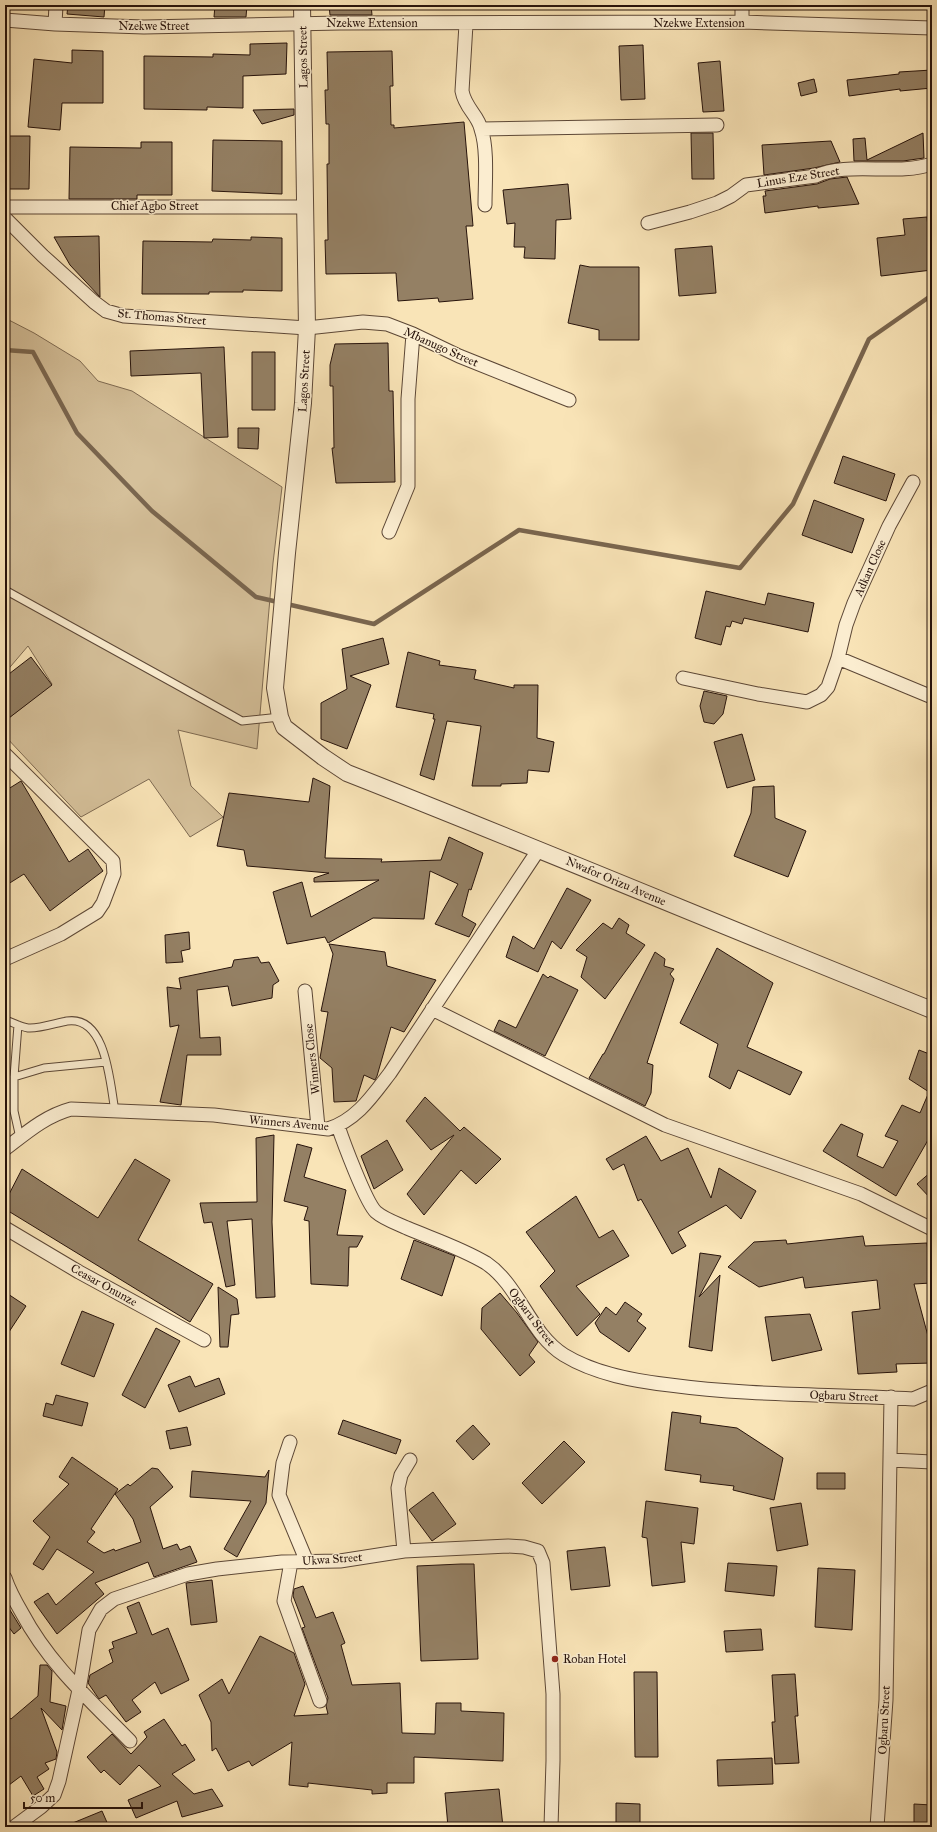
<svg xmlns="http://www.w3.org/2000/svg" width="937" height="1832" font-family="'IM FELL Great Primer',serif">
  <rect width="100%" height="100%" fill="#f9e4b7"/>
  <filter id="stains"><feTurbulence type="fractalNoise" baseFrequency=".005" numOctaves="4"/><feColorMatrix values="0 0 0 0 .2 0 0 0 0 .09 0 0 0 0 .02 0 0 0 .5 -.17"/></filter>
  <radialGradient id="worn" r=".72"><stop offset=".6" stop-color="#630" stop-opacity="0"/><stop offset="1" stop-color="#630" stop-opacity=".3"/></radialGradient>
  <path fill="#d5c09a" stroke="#7e6a52" d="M5,318L34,333L80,361L98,381L132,391L282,487L273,563L257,749L178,730L191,786L223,817L190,837L149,779L81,817L5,736V721L52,684L28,646L5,673Z"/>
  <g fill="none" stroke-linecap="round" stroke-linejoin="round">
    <path stroke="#7a664f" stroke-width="4.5" d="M5,350L33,352L77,433L152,511L256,597L374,624L519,530L740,568L793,504L869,339L932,295"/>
  </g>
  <path fill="#948064" stroke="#27130b" d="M68,5H105L104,17L67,14Z
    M215,5H247L246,17H214Z
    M329,5H371L372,15H330Z
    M287,43L286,74L243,76V108L207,107V110L144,109V56L213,57V54L250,55V44Z
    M643,45L645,99L621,100L619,46Z
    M72,50L103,51V103H62L60,130L28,127L34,59L72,63Z
    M392,51L393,86H390L391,125H394V128L464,122L473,226H466L473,299L439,302L438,298L398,301L396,273L326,274L325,240H328L327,164H329V124H326L325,90H328L327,52Z
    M720,61L724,111L703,112L698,63Z
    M932,70V88L900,91V89L849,96L847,80L899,74V72Z
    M814,79L817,92L801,96L798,83Z
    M294,109V115L262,124L253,110Z
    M691,133H713L714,179H692Z
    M923,133L924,158L903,161H854L853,139L865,138L867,160Z
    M5,136H30L29,189H5Z
    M213,140L282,141V194L212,191Z
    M831,141L840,162L814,168L764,175L762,145Z
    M141,142H172V195H137V199H69L70,147L141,148Z
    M847,177L859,204L818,208V206L765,213L763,196H766L765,191L817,184L830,179Z
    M568,184L571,219L556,220L555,259L524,258L525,247H514L515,223L507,224L503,190Z
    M927,217L932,270L881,276L877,238L905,235L903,219Z
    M99,236L100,297L70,265L54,237Z
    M251,237L282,238V291L243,290V292H209V294H142L143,241L212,242L213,239L251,240Z
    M712,246L716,293L679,296L675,249Z
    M580,265L590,267H639V340H599V330L568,323Z
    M388,343L389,391H393L395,482L336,483L332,448H334L333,386H330V365L335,344Z
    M224,347L228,437L204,438L201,373L131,376L130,351Z
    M252,352H275V410H252Z
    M238,428H259L258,449L238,448Z
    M843,456L895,474L886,501L834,483Z
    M814,500L864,519L852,553L802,535Z
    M706,591L765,605L768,593L814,603L808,632L744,618L742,624L732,621L730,627L726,626L721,645L695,638Z
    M383,638L389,664L350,676L371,685L347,749L321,739V703L347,689L342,649Z
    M408,652L440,661L439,665L476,670L474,679L514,688V685H538L537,738L554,742L549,772L528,770L527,783L501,784V786H472L481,726L447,721L434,780L420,775L435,719H433L434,714L396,707Z
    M31,657L52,685L5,721V677Z
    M704,691L727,696L723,714L714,724L704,722L700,706Z
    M742,734L755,780L727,788L714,742Z
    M313,778L330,786L325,858L382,859L381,862L441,860L449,837L483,853L471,890L469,889L462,916L476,924L469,937L435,924L458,884L430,871L424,919L373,918L328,943L325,937L287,944L273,892L302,882L311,917L379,880L314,882V878L329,873L247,866L244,850L217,846L229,793L309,802Z
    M21,781L69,862L88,849L103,871L50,911L24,874L5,886V791Z
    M774,786L775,818L806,831L788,877L734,856L751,813L753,787Z
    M567,888L591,900L561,949L552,941L538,972L506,957L513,936L534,949Z
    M619,918L629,925L626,933L645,945L605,999L581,977L587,957L576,950L603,923L612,929Z
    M189,932L190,949L181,951L183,962L166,963L165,935Z
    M329,944L385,952L387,966L436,980L404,1032L391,1027L377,1076L375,1080L364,1075L356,1101L334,1102L332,1068L320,1058L328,1012L321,1011L333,954Z
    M717,948L773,983L747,1047L802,1072L790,1095L738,1070L730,1089L709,1077L718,1044L680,1023Z
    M655,952L665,959L664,966L674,969L670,974L674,979L647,1063L653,1065L651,1093L645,1106L589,1078L603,1054H604Z
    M258,957L261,963L269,962L279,981L273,985L272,998L232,1006L228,986L197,990L200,1038L220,1037L221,1055H187L181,1105L160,1102L179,1025L170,1027L167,987L181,989L179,978L232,967L234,960Z
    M543,974L548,978L550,976L578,990L545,1056L494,1031L499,1020L516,1028Z
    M919,1050L932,1055V1133L896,1196L823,1151L841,1124L863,1134L857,1156L883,1168L898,1141L885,1136L902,1105L920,1113L929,1092L909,1079Z
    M425,1097L460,1131L464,1127L501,1159L476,1184L461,1170L424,1215L407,1194L454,1135L431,1150L406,1121Z
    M274,1135L272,1222L275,1297L256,1298L252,1219L227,1221L235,1285L226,1287L212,1222L204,1223L200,1203L257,1202L256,1138Z
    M646,1136L661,1161L688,1148L711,1198L719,1168L756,1191L741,1219L726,1205L678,1232L686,1246L672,1254L641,1199L638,1201L624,1164L613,1170L606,1159Z
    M387,1140L403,1170L374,1189L361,1156Z
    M297,1144L312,1148L304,1177L346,1190L337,1235L363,1236L357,1247H349L348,1286L311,1284L309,1221L304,1220L308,1207L284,1201Z
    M135,1159L170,1180L138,1240L213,1284L190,1322L5,1209V1202L22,1169L98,1218Z
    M932,1171V1200L917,1184Z
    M576,1196L599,1238L613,1230L629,1256L576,1286L600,1314L577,1336L540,1286L555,1271L526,1232Z
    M863,1236L865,1246L927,1243L931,1283L914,1284L932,1351V1363L896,1364L897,1372L858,1374L852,1312L880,1309L877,1280L805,1288L803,1277L759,1287L728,1267L754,1242L786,1240L787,1244Z
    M414,1240L455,1256L442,1296L401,1279Z
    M700,1253L721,1256L699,1297L720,1275L712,1351L689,1347Z
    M218,1287L237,1299L239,1314L231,1315L228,1347H220Z
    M5,1292L26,1306L5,1338Z
    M500,1293L517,1313L538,1342L529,1355L535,1362L520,1376L481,1329L482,1308Z
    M625,1302L642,1314L637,1321L646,1328L629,1352L600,1332L595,1323L606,1307L616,1315Z
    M82,1311L114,1324L94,1377L61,1364Z
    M810,1314L822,1350L772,1361L765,1317Z
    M156,1328L180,1341L145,1408L122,1395Z
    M190,1376L195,1387L219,1378L225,1394L179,1412L168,1385Z
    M56,1395L88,1403L82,1426L43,1416L46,1403L53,1405Z
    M672,1412L701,1416L700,1423L737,1428L783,1458L774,1500L733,1490L734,1486L700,1482L701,1475L665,1470Z
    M343,1420L401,1440L396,1454L338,1434Z
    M473,1425L490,1444L473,1460L456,1441Z
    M187,1427L191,1445L170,1449L166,1431Z
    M564,1441L585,1462L542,1504L522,1483Z
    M72,1457L118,1489L91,1529L95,1532L87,1542L104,1553L114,1549L115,1551L141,1542L133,1519L115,1494L128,1484L130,1486L152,1468L158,1469L173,1487L150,1507L163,1549L177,1544L180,1550L190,1546L197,1562L154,1577L148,1562L95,1583L104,1594L57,1634L34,1602L48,1593L56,1605L94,1572L57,1549L43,1570L33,1564L50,1537L33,1521L69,1484L59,1477Z
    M269,1470L266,1503L237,1557L224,1549L251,1501L190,1497L192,1471L265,1477Z
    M817,1473H845V1489H817Z
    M433,1492L456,1524L432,1541L409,1510Z
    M646,1501L698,1508L694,1544L681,1542L685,1582L652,1586L647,1538L642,1537Z
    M801,1503L808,1545L777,1551L770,1508Z
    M605,1547L610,1586L571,1590L567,1551Z
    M728,1563L777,1566L774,1596L725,1591Z
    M461,1564H474L478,1659L421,1661L417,1566Z
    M818,1568L855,1570L852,1630L815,1627Z
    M212,1580L217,1622L191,1625L186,1583Z
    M303,1586L316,1618L333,1612L345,1643L341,1645L352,1685L400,1683L402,1733L435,1734L436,1703H461V1711L504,1713L503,1761L414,1757V1783H387V1793L372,1794V1790L308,1783V1787L289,1785L292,1742L252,1766L249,1761L228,1771L216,1748L212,1751L211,1722L199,1695L222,1679L229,1694L260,1636L294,1653L305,1684L294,1716L328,1714L326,1706L328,1698L302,1628L305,1627L293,1596L294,1589Z
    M5,1602L21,1628L14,1634L5,1622Z
    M139,1602L152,1635L168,1628L189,1680L161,1694L155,1682L132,1700L141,1712L126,1722L106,1695L99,1699L88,1683L90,1675L113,1662L109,1650L114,1648L112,1642L137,1633L127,1607Z
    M761,1629L763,1650L726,1652L724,1631Z
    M40,1665H47L52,1671L50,1702L66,1706L62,1730L41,1708L57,1752L56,1759L45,1763L49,1769L37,1777L44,1789L33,1796L21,1776L5,1788V1715L11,1719L38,1696Z
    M634,1672H657L658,1757H635Z
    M795,1674L798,1716H795L799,1763L775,1764L772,1722H775L772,1675Z
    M164,1719L182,1746L185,1744L195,1760L172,1774L194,1794L212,1789L223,1806L182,1817L177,1801L136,1818L128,1800L161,1786L139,1765L120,1785L104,1770L101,1773L87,1757L112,1734L131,1754L147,1737L144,1732Z
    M772,1758L773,1784L718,1786L717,1760Z
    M499,1789L503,1827H448L445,1793Z
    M616,1803L640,1804V1827H616Z
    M914,1804L932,1805V1827H914Z
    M102,1811L109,1827H63Z"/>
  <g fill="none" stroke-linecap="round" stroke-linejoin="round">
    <g stroke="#5c4736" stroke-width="9">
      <path id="service" d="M5,590L242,721L280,717
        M5,1020C12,1022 21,1027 28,1028C39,1029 56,1023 67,1021C107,1015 110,1085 115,1111
        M18,1025L14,1077V1111L20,1138
        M14,1077L44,1068L106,1062"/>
    </g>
    <g stroke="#5c4736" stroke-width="15">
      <path id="minor" d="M742,5V22
        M5,20L55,24L144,27L340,23L742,22L932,28
        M55,24L56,5
        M466,24L462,91C465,108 478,115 481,129C488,149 485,183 485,205
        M482,129L717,125
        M5,207H305
        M5,218L43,256L94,302L106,311L124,316L307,328L363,322L387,324L413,334L459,356L569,400
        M648,223L690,212L717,203L731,196L746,185L816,176C847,161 897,176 932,164
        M389,532L408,486V399L413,334
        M838,658L932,697
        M683,678L758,694L807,702L821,695L828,687L838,658L846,625L854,603L889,526L913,482
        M5,754L113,861L114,874L103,903L97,912L61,934L5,959
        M305,991L318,1127
        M432,1009L665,1125L861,1194L932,1229
        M338,1126C343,1141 366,1203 376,1212C384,1219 396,1223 407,1228C433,1239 461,1248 486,1263C520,1286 529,1333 564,1355C595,1374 635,1381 670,1385C751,1396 832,1394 913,1399L932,1391
        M5,1149C26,1133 45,1116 71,1109L214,1115L328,1129C357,1120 373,1095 390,1073L539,849
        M5,1228L79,1272L204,1340
        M290,1442L283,1463L279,1495L307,1562
        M891,1460L932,1462
        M404,1551L398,1488L401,1475L410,1460
        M291,1562L284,1601L320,1701
        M5,1578C9,1590 15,1601 22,1613C49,1664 90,1700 130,1741
        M14,1827L41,1807L54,1795L59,1781L79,1690L89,1630L101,1609L114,1599L188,1574L217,1569L282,1562L340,1561L404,1551L508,1546L524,1547L538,1551L543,1563L553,1694V1761L551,1827
        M877,1827L886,1700L891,1397"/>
    </g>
    <g stroke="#5c4736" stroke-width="18">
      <path id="tertiary" d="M302,5L307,328L303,403L287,553L275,688L280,717L284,727L323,757L347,773C543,850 737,932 932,1010"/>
    </g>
    <use href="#service" stroke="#fbedd0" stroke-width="7"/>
    <use href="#minor" stroke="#fbedd0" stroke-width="13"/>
    <use href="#tertiary" stroke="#fbedd0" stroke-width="16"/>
  </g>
  <circle fill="#8f2418" stroke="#fbedd0" stroke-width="1.5" cx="555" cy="1659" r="4"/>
  <g text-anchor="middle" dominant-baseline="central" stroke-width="3" stroke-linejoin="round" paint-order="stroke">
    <g font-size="12" fill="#27130b" stroke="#fbedd0">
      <text x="372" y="23">Nzekwe Extension</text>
      <text x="699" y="23">Nzekwe Extension</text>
      <text x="154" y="26">Nzekwe Street</text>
      <text transform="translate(303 57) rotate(-91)">Lagos Street</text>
      <text transform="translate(798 177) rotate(-9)">Linus Eze Street</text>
      <text x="155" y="206">Chief Agbo Street</text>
      <text transform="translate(162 317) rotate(5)">St. Thomas Street</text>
      <text transform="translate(441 347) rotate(24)">Mbanugo Street</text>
      <text transform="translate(304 381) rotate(-87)">Lagos Street</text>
      <text transform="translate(870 568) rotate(-66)">Adkan Close</text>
      <text transform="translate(616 881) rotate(23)">Nwafor Orizu Avenue</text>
      <text transform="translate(312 1059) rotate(-96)">Winners Close</text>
      <text transform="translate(289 1123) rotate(5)">Winners Avenue</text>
      <text transform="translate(104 1285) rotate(29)">Ceasar Onunze</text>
      <text transform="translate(532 1317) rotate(53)">Ogbaru Street</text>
      <text transform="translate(844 1396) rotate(2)">Ogbaru Street</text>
      <text transform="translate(332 1559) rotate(-4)">Ukwa Street</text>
      <text transform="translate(884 1720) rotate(-87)">Ogbaru Street</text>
    </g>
    <g font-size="12" fill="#27130b" stroke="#fbedd0" text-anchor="start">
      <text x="563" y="1659">Roban Hotel</text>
    </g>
  </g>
  <rect width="937" height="1832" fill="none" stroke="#f9e4b7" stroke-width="20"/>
  <rect x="6" y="6" width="925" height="1820" fill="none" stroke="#27130b" stroke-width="2"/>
  <rect x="10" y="10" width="917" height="1812" fill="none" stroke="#27130b"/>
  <path d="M24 1802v6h118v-6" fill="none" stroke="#27130b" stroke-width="2"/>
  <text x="30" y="1802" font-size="12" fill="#27130b" stroke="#fbedd0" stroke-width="3" paint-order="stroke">50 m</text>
  <rect width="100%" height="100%" filter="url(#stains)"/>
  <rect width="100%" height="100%" fill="url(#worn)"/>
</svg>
